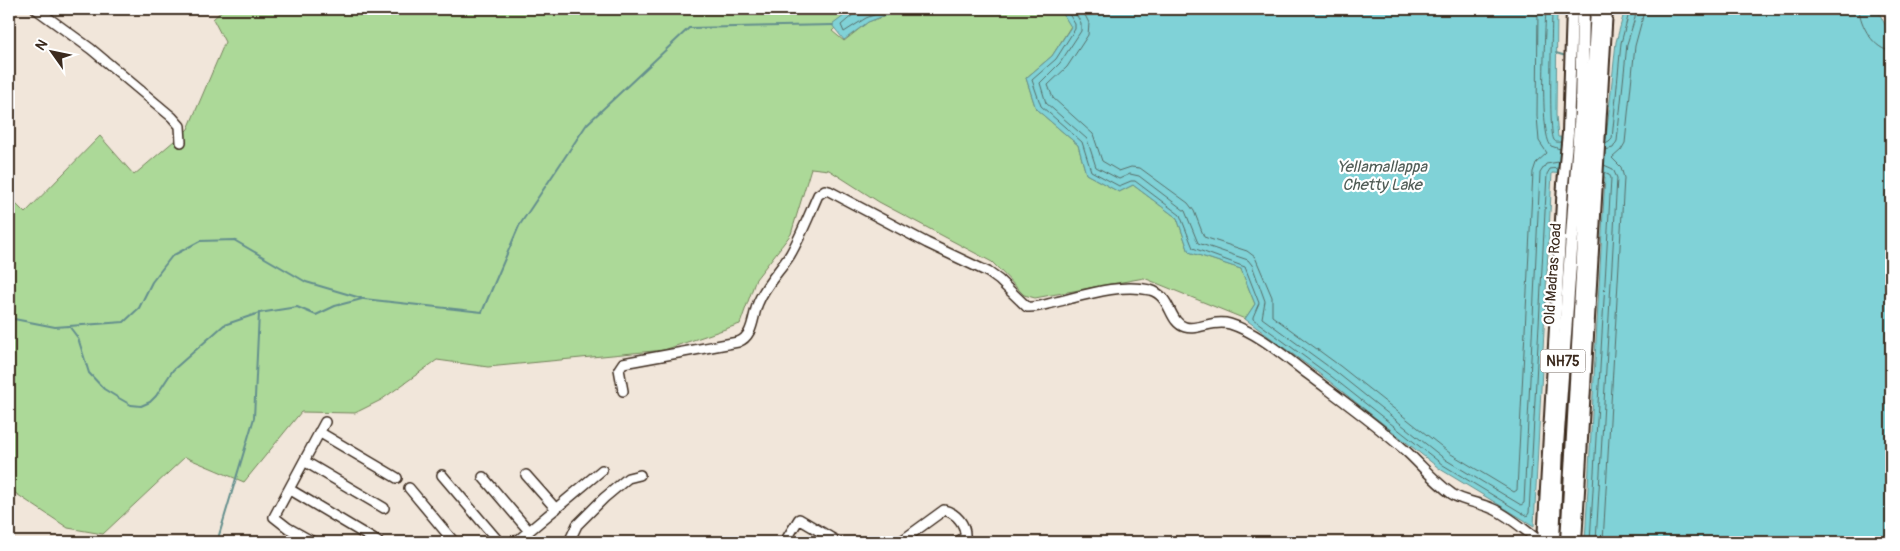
<svg xmlns="http://www.w3.org/2000/svg" width="1900" height="551" font-family="Pangolin,sans-serif">
  <rect width="100%" height="100%" fill="#f1e6da"/>
  <filter id="ink" filterUnits="userSpaceOnUse"><feTurbulence type="fractalNoise" baseFrequency=".02" numOctaves="2"/><feDisplacementMap in="SourceGraphic" scale="10" xChannelSelector="R" yChannelSelector="G"/><feConvolveMatrix kernelMatrix="1 2 1 2 8 2 1 2 1" color-interpolation-filters="sRGB"/></filter>
  <g filter="url(#ink)">
    <path fill="#acd998" stroke="#74825b" d="M224,9H855L832,31L844,41L868,22L902,9H1060L1071,26L1052,56L1026,78L1036,109L1078,145L1086,174L1119,192L1133,185L1177,218L1189,252L1241,269L1255,304L1245,319L1144,278L1035,298L1024,295L992,262L879,202L829,170L811,168L791,234L756,279L740,324L664,350L488,367L437,360L381,400L355,413L301,412L244,482L185,457L103,534L68,528L9,489V197L25,213L100,136L134,175L188,129L225,42L213,19Z"/>
    <path fill="#80d2d7" stroke="#648f8d" d="M853,9H902L868,22L844,40L832,25Z
      M1060,9H1557L1556,115L1558,137L1606,139L1616,42L1625,9H1877L1891,36V542H1585L1605,177L1552,173L1534,526L1440,469L1329,381L1245,319L1255,304L1241,269L1189,252L1177,218L1133,185L1119,192L1086,174L1078,145L1036,109L1026,78L1052,56L1071,27Z"/>
    <g fill="none" stroke-linecap="round" stroke-linejoin="round">
      <path stroke="#576d68" stroke-width="1" d="M855,9L854,14L841,25L844,32L866,18L889,9
        M1066,9L1075,24V29L1056,59L1032,80L1041,106L1082,142L1091,171L1119,186L1131,181H1135L1180,215L1193,248L1245,267L1259,303L1253,317V319L1332,377L1443,465L1527,516L1529,513L1547,174L1550,169L1558,168
        M1073,9L1081,23V31L1060,63L1040,83L1046,103L1087,139L1096,167L1119,179L1130,174L1139,176L1185,211L1198,243L1248,260L1252,265L1265,301L1262,318L1336,372L1446,460L1521,505L1524,503L1540,173L1546,164L1559,162
        M1082,9L1089,23L1088,35L1067,67L1048,85L1053,98L1093,134L1102,161L1119,171L1131,167L1140,168L1188,203L1194,211L1204,237L1247,251L1255,257L1272,297V316L1340,366L1451,454L1514,492L1517,490L1533,172L1536,163L1547,153L1539,141L1537,116L1538,9
        M1546,9C1545,31 1539,133 1551,146L1560,149
        M1552,9C1552,25 1548,132 1554,140C1556,143 1558,142 1561,142
        M1859,9C1860,25 1874,50 1891,51
        M1605,144L1609,142L1612,139L1621,43L1630,9
        M1605,150L1613,148L1617,141L1627,44L1635,18L1636,9
        M1590,542L1611,178L1609,174L1604,172
        M1596,542L1617,178L1613,169L1604,165
        M1603,542L1624,178L1621,167L1612,158L1621,150L1625,143L1635,46L1642,20L1644,9"/>
      <path stroke="#648f8d" stroke-width="2" d="M1556,53L1566,56
        M9,318L55,327L124,322L139,308L152,282L172,256L200,241L234,240L306,282L364,299L482,312L519,226L587,124L689,28L833,25
        M69,326L78,338L89,373L104,389L117,397L131,405L141,406L150,402L156,396L173,370L224,325L259,313L297,307L316,315L335,306L362,299
        M217,542L254,418L259,313"/>
      <g stroke="#3b2a1e" stroke-width="12">
        <path id="minor" d="M36,9L91,49L172,117L180,126L181,142
          M623,391L619,369L623,363L738,342C754,336 752,317 758,303C765,285 780,271 790,255C801,236 809,215 818,195L825,190L829,191L927,243L988,272L999,280L1027,307C1036,308 1047,304 1056,302C1085,295 1120,283 1150,290C1172,296 1168,322 1185,327C1198,331 1213,319 1230,324C1259,333 1285,357 1309,375C1342,400 1377,425 1407,452C1422,466 1435,482 1452,494C1464,502 1478,502 1491,508C1509,515 1525,531 1541,542
          M319,432L397,478
          M304,461L384,508
          M442,475L499,542
          M526,475L556,509
          M483,477L529,531
          M409,488L454,542
          M289,489L378,542
          M313,542L288,528L274,517L325,422
          M516,542L602,470
          M569,542L577,525L604,498L628,478L640,475
          M790,542L786,540L799,519L838,542
          M900,542L944,510C956,513 966,524 965,537L957,542"/>
      </g>
      <g stroke="#3b2a1e" stroke-width="14">
        <path id="major" d="M1543,542L1563,184L1568,133L1572,9
          M1576,542L1607,9"/>
      </g>
      <g stroke="#3b2a1e" stroke-width="16">
        <path id="highway" d="M1553,542L1557,446L1581,111L1583,9
          M1567,542L1597,9"/>
      </g>
      <use href="#minor" stroke="#fff" stroke-width="9"/>
      <use href="#major" stroke="#fff" stroke-width="10"/>
      <use href="#highway" stroke="#fff" stroke-width="12"/>
    </g>
  </g>
  <g text-anchor="middle" dominant-baseline="central" stroke-width="4.5" stroke-linejoin="round" paint-order="stroke">
    <rect fill="#fff" stroke="#766a62" stroke-width="1" x="1540.5" y="349.5" width="45" height="23" rx="4"/>
    <g font-size="14" font-weight="bold" fill="#3b2a1e">
      <text x="1563" y="361">NH75</text>
    </g>
    <g font-size="15" fill="#3b2a1e" stroke="#fff">
      <text transform="translate(1553 274) rotate(-86)">Old Madras Road</text>
    </g>
    <g font-size="16" font-style="italic" fill="#505c56" stroke="#fff">
      <text x="1382" y="167">Yellamallappa<tspan x="1382" dy="18">Chetty Lake</tspan></text>
    </g>
  </g>
  <rect width="1900" height="551" fill="none" stroke="#fff" stroke-width="30"/>
  <rect x="15" y="15" width="1870" height="521" fill="none" stroke="#3b2a1e" stroke-width="2" filter="url(#ink)"/>
  <g transform="translate(52 52) rotate(303)" stroke="#ffffff" stroke-width="4" paint-order="stroke">
  <path d="M0-4L9 19L0 12L-9 19Z" fill="#3b2a1e"/>
  <text y="-8" font-size="14" font-weight="bold" text-anchor="middle" fill="#3b2a1e">N</text>
  </g>
</svg>
